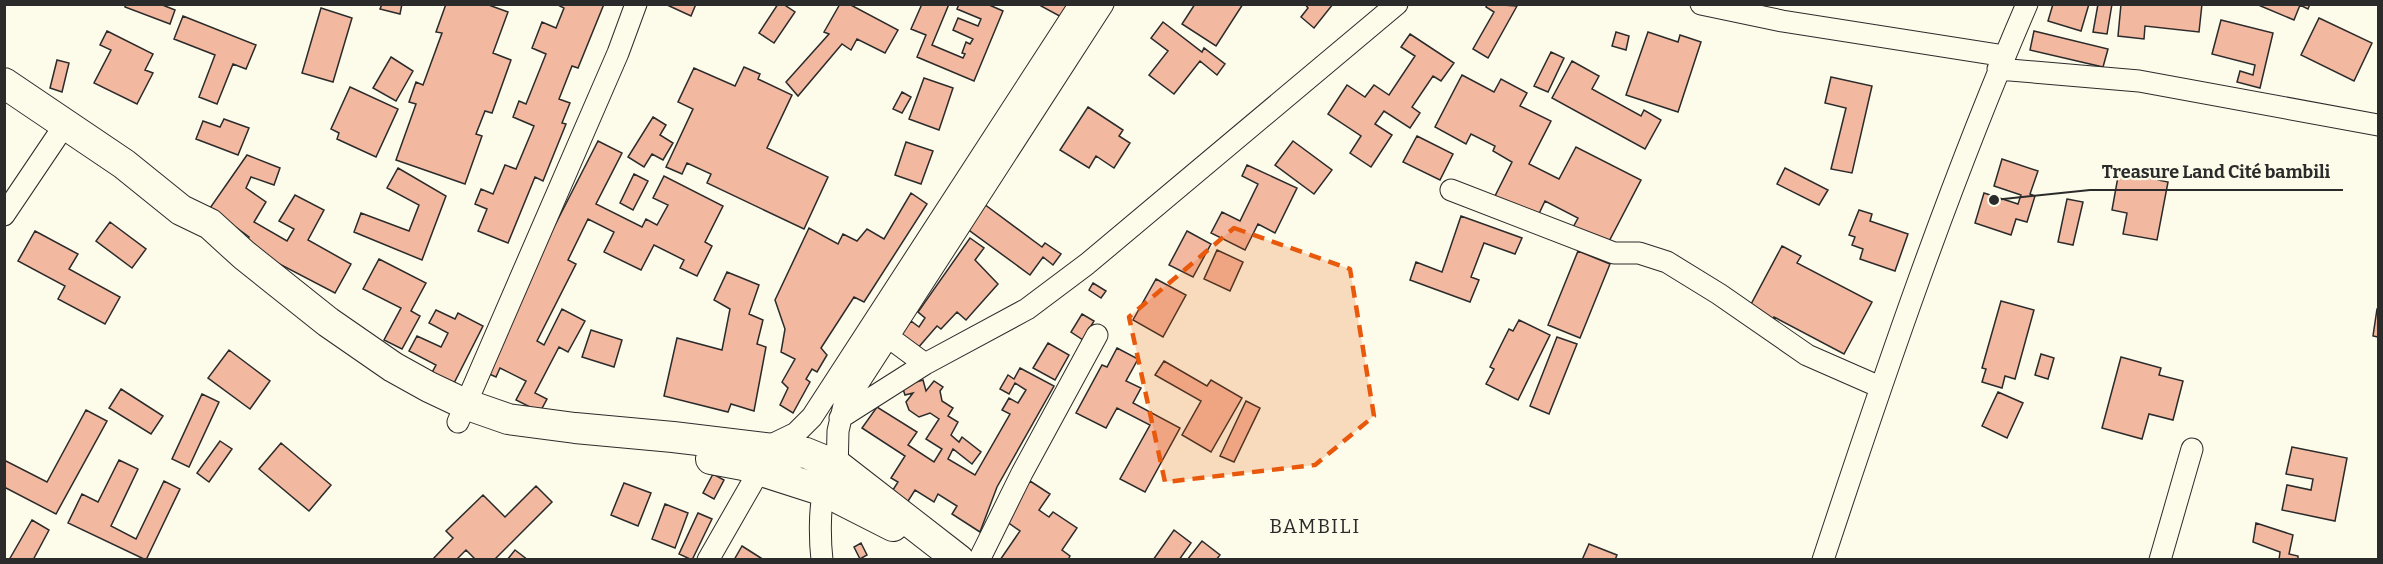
<svg xmlns="http://www.w3.org/2000/svg" width="2383" height="564" font-family="Bitter,serif">
  <rect width="100%" height="100%" fill="#fdfbea"/>
  <path fill="#f2b8a0" stroke="#2b2b2b" stroke-width="1.5" d="M125,4H160L175,10L170,24L125,7Z
    M382,4H402L400,14L380,9Z
    M446,4H486L508,12L493,53L511,60L492,113L485,111L476,134L482,136L465,184L396,160L416,104L409,102L416,82L423,85L442,33L436,32Z
    M556,4H604L578,68L572,66L559,99L570,103L562,123L566,124L543,181L535,177L508,243L478,231L487,209L475,204L481,189L493,194L505,165L516,169L534,126L513,117L519,101L526,104L546,54L532,48L542,22L556,28L564,8Z
    M665,4H696L691,16Z
    M778,4H783L795,12L774,43L759,33Z
    M840,4H849L898,30L885,53L857,39L851,50L842,44L798,96L786,82L829,34L824,32Z
    M922,4H949L932,45L963,58L965,54L962,53L966,42L970,44L973,39L953,30L958,18L978,26L981,19L957,9L959,4H987L1003,11L974,81L917,57L926,35L911,29Z
    M1042,4H1075L1065,19L1041,6Z
    M1195,4H1243L1216,46L1182,24Z
    M1305,4H1333L1314,28L1301,17L1308,8Z
    M1487,4L1517,6L1488,58L1473,49L1494,12L1486,7Z
    M2053,4H2089L2081,31L2048,21Z
    M2098,4H2112L2107,34L2093,32Z
    M2121,4H2202L2199,32L2145,26L2144,39L2118,36Z
    M2256,4H2310L2308,9L2300,5L2294,20Z
    M321,8L352,18L333,82L302,73Z
    M183,16L256,45L246,69L233,64L217,104L199,97L215,55L174,39Z
    M2319,18L2372,43L2354,81L2301,55Z
    M2221,20L2273,33L2260,88L2237,82L2240,71L2253,75L2255,65L2212,54Z
    M1163,22L1202,52L1204,48L1225,64L1217,75L1200,61L1174,94L1149,75L1168,51L1151,38Z
    M107,31L153,54L145,70L153,73L137,104L94,83L111,50L100,45Z
    M2034,31L2108,49L2103,67L2030,50Z
    M1616,32L1629,36L1626,50L1612,46Z
    M1648,32L1678,42L1680,35L1701,42L1678,112L1626,95Z
    M1410,34L1454,63L1441,81L1433,76L1412,107L1420,113L1410,128L1384,111L1375,124L1392,135L1371,167L1350,153L1361,136L1328,114L1347,85L1365,97L1374,85L1389,95L1415,56L1401,47Z
    M1551,52L1564,58L1548,92L1534,86Z
    M391,57L413,71L396,101L373,88Z
    M57,60L69,63L62,92L50,88Z
    M1572,61L1599,76L1592,89L1641,116L1644,110L1661,120L1645,149L1552,98Z
    M744,67L760,74L758,79L792,95L767,148L828,177L804,229L707,183L711,174L687,163L682,174L666,167L693,109L678,102L694,68L735,86Z
    M1462,75L1494,92L1501,79L1527,93L1520,106L1551,121L1529,164L1559,179L1576,147L1641,180L1605,249L1571,231L1578,218L1545,201L1536,220L1494,198L1512,162L1493,151L1495,146L1471,134L1466,144L1435,127Z
    M1831,77L1872,86L1852,173L1831,169L1846,108L1825,103Z
    M924,78L953,88L939,130L909,119Z
    M350,87L398,109L376,157L337,139L339,133L331,129Z
    M902,92L911,97L902,113L893,109Z
    M1088,107L1123,130L1119,136L1130,143L1114,168L1096,156L1089,168L1060,150Z
    M653,117L666,125L660,135L673,143L663,160L652,154L644,167L628,157Z
    M224,119L249,128L238,155L196,139L203,121L220,127Z
    M1417,136L1453,154L1440,180L1403,162Z
    M598,141L622,153L596,204L642,227L646,219L657,225L668,205L653,198L664,176L723,206L705,242L712,246L697,276L680,268L684,260L654,245L641,270L604,252L614,232L588,219L568,260L576,264L537,341L544,345L562,309L585,321L568,352L559,347L535,393L547,399L540,412L516,400L526,381L500,368L496,377L487,373V358Z
    M1293,141L1332,170L1314,194L1275,165Z
    M906,142L933,151L921,184L895,175Z
    M247,155L280,168L274,185L251,177L246,188L266,202L254,222L287,241L294,229L279,221L295,195L324,210L308,240L351,264L335,293L245,246L249,237L210,208Z
    M2002,159L2038,171L2030,194L2035,196L2027,222L2016,219L2011,235L1975,223L1984,193L2018,204L2021,195L1994,186Z
    M1247,165L1297,188L1275,233L1258,224L1245,250L1211,233L1222,212L1240,221L1258,184L1242,176Z
    M398,168L446,196L422,260L354,232L361,213L409,231L419,205L387,188Z
    M1785,168L1828,190L1819,205L1777,184Z
    M2133,169L2158,174V180L2168,182L2157,240L2123,234L2127,213L2112,210L2119,171L2132,173Z
    M634,174L648,181L633,210L620,203Z
    M911,193L927,204L864,302L854,297L821,348L827,355L817,372L812,369L806,379L810,382L793,413L780,405L788,388L782,382L795,359L781,352L785,329L775,300L809,228L838,244L843,234L857,241L867,229L884,239Z
    M2067,199L2083,202L2073,245L2058,242Z
    M984,204L1042,247L1045,243L1061,254L1053,265L1043,257L1030,275L966,228Z
    M1859,210L1872,214L1870,221L1908,234L1895,271L1860,259L1863,249L1852,245L1855,237L1849,235Z
    M1461,216L1522,238L1515,254L1484,243L1471,277L1479,280L1470,302L1410,280L1416,262L1442,272Z
    M110,222L146,249L132,268L96,241Z
    M35,231L78,254L69,269L120,297L105,324L58,299L65,286L18,261Z
    M1187,231L1211,244L1193,277L1169,265Z
    M970,238L984,248L975,260L998,284L966,320L957,312L941,329L937,326L917,349L899,337L911,321L919,327L925,318L918,312Z
    M1782,246L1801,256L1797,263L1872,302L1844,354L1774,317L1772,321L1749,308Z
    M1217,250L1243,262L1230,291L1204,279Z
    M1578,251L1610,264L1580,338L1548,325Z
    M379,259L426,283L411,311L420,316L402,349L384,340L401,308L363,289Z
    M727,272L759,285L749,314L763,320L757,344L766,347L754,411L731,404L728,412L664,396L677,338L722,350L730,309L714,300Z
    M1156,279L1186,295L1163,337L1133,320Z
    M1093,283L1106,291L1101,298L1089,290Z
    M2001,301L2034,310L2015,379L2005,376L2002,388L1982,382L1986,369L1982,368Z
    M2377,309H2378V337L2373,336Z
    M436,310L455,319L458,313L483,326L451,389L429,378L436,365L409,351L417,336L441,347L448,333L429,323Z
    M1082,314L1094,321L1083,340L1071,332Z
    M1519,320L1550,335L1518,400L1486,384L1494,369L1490,367L1509,329L1513,331Z
    M591,330L622,340L614,367L582,357Z
    M1557,337L1577,344L1549,414L1530,406Z
    M1048,343L1069,355L1055,380L1033,368Z
    M1117,348L1138,359L1126,381L1141,388L1133,403L1180,428L1145,492L1120,479L1150,425L1117,408L1106,428L1076,413L1102,365L1107,367Z
    M229,350L270,381L250,409L208,378Z
    M2041,354L2054,358L2048,379L2035,375Z
    M2121,357L2161,368L2159,375L2183,381L2173,420L2149,414L2142,439L2102,428Z
    M1164,361L1207,386L1211,380L1242,398L1211,452L1182,435L1201,401L1155,375Z
    M1020,368L1054,386L997,487L980,532L952,514L957,506L938,494L934,502L915,490L905,506L889,496L898,482L891,478L905,456L862,428L877,407L917,432L908,445L934,462L942,449L926,439L939,419L930,413L919,417L909,410L906,402L913,393L905,395L902,386L923,380L926,391L934,381L943,387L940,391L942,401L953,408L948,416L958,422L951,435L959,442L962,437L981,452L972,464L953,449L948,459L975,475L1010,414L1002,410L1009,398L1018,403L1026,390L1015,383L1009,394L1000,389L1008,375L1014,379Z
    M121,389L163,416L151,434L109,408Z
    M1998,392L2023,403L2007,438L1982,426Z
    M202,394L219,402L189,467L172,459Z
    M1246,401L1260,408L1234,462L1220,456Z
    M86,410L107,421L56,514L4,487V460L47,482Z
    M220,441L232,449L209,482L197,473Z
    M281,443L331,485L309,511L259,469Z
    M2292,447L2347,458L2335,521L2282,510L2287,485L2311,490L2313,479L2286,474Z
    M119,460L138,469L111,526L136,539L164,481L180,489L146,560L68,523L82,494L98,502Z
    M713,474L724,480L714,499L703,493Z
    M1030,481L1050,494L1039,510L1049,517L1053,512L1077,528L1062,550L1070,556L1068,560H1000L1020,531L1003,519Z
    M624,483L651,493L638,526L611,515Z
    M536,486L552,502L494,560H476L466,550L456,560H432L453,538L446,531L483,495L505,517Z
    M665,504L688,513L675,548L652,539Z
    M698,513L712,519L692,560L679,554Z
    M32,520L49,530L33,560H9Z
    M2256,523L2293,535L2289,554L2298,556V560H2279L2280,552L2253,542Z
    M1174,530L1191,543L1179,560H1153Z
    M1202,541L1220,555L1216,560H1187Z
    M861,543L867,555L860,559L854,547Z
    M1589,544L1617,555L1615,560H1582Z
    M742,546L764,560H734Z
    M515,550L528,560H507Z"/>
  <g fill="none" stroke-linecap="round" stroke-linejoin="round">
    <g stroke="#2b2b2b" stroke-width="23">
      <path id="minor" d="M1701,4L1782,21L2005,56
        M1998,69L2139,81L2378,125
        M1451,190L1614,253H1639L1667,262L1719,294L1807,355L1880,387
        M4,215L66,123
        M887,336L925,364
        M840,418L925,364L1027,309L1087,264L1397,4
        M458,422L618,53L636,4
        M765,448L796,433L812,417L1080,4
        M708,560L759,471
        M822,560C820,543 819,508 824,493C827,486 834,482 837,473L838,431L844,405L1103,4
        M979,560L1022,473L1097,335
        M1823,560C1885,372 1949,185 2027,4
        M2160,560L2192,449"/>
    </g>
    <g stroke="#2b2b2b" stroke-width="32">
      <path id="highway" d="M4,83L124,164L181,210L210,224L244,255L328,322L393,367L429,387L465,404L508,419L575,428L673,437L806,453L838,466L959,560
        M711,459L743,465L824,491L893,526"/>
    </g>
    <use href="#minor" stroke="#fdfbea" stroke-width="21"/>
    <use href="#highway" stroke="#fdfbea" stroke-width="30"/>
  </g>
  <path fill="#e8590c" fill-opacity="0.2" stroke="#e8590c" stroke-width="4.5" stroke-dasharray="12 8" stroke-linejoin="round" d="M1234,228L1350,269L1374,416L1315,465L1165,482L1129,317Z"/>
  <g text-anchor="middle" dominant-baseline="central" stroke-width="4.5" stroke-linejoin="round" paint-order="stroke">
    <g font-size="20" letter-spacing="1.5" fill="#2b2b2b" stroke="#fdfbea">
      <text x="1315" y="526">BAMBILI</text>
    </g>
  </g>
  <path fill="none" stroke="#2b2b2b" stroke-width="2" d="M1994 200L2090 190H2343"/>
  <circle fill="#2b2b2b" stroke="#fdfbea" stroke-width="2" cx="1994" cy="200" r="6"/>
  <g font-size="18" text-anchor="middle" font-weight="bold" fill="#2b2b2b" stroke="#fdfbea" stroke-width="4.5" stroke-linejoin="round" paint-order="stroke">
    <text x="2216" y="178">Treasure Land Cité bambili</text>
  </g>
  <rect width="2383" height="564" fill="none" stroke="#2b2b2b" stroke-width="12"/>
</svg>
